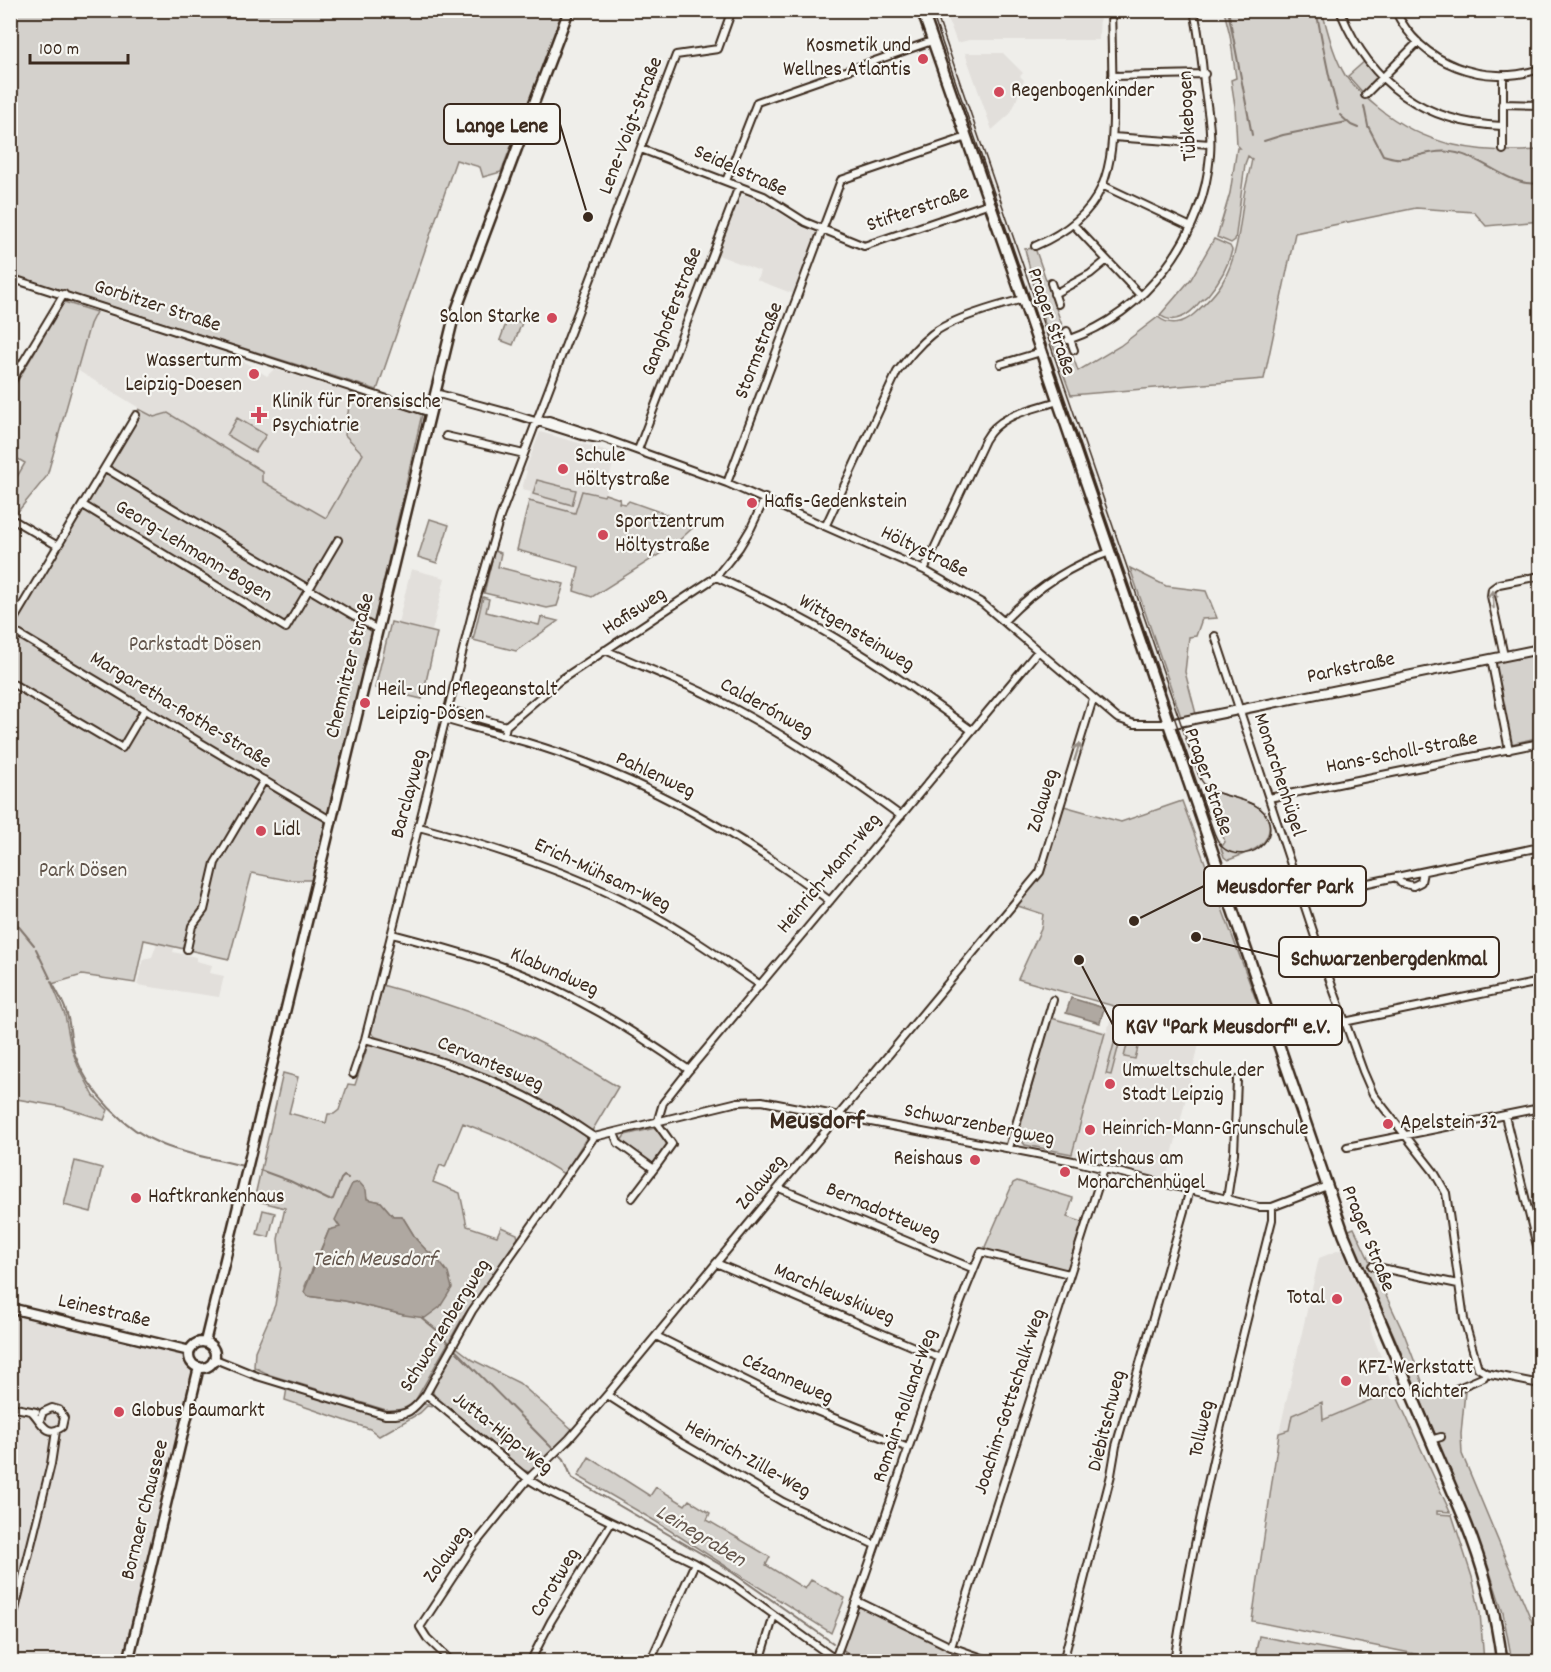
<svg xmlns="http://www.w3.org/2000/svg" width="1551" height="1672" font-family="Dekko,sans-serif">
  <rect width="100%" height="100%" fill="#efeeea"/>
  <filter id="ink" filterUnits="userSpaceOnUse"><feTurbulence type="fractalNoise" baseFrequency=".0167" numOctaves="2"/><feDisplacementMap in="SourceGraphic" scale="12" xChannelSelector="R" yChannelSelector="G"/><feConvolveMatrix kernelMatrix="1 2 1 2 8 2 1 2 1" color-interpolation-filters="sRGB"/></filter>
  <g filter="url(#ink)">
    <path fill="#e2dfdb" d="M945,11H1100L1099,40H969L957,43Z
      M965,53H1003L1023,73L1020,76L1024,80L1015,104L1010,114L992,130Z
      M744,195L758,199L802,227L816,233L794,294L757,280L760,271L718,255L739,199Z
      M96,312L231,354L267,376L274,369L351,392L345,435L363,454L327,519L262,481V471L168,414L154,417L77,370L90,324Z
      M540,432L611,452L610,455L615,457L604,496L576,513L529,501L531,491L522,489L527,471L525,470Z
      M411,569L445,578L432,631L398,623Z
      M157,943L175,945L173,952L196,957V961L212,965L210,973L224,976L219,997L137,985L143,959L152,957Z
      M1114,1006L1202,1032L1166,1180L1074,1158L1024,1149L1016,1137L1051,1016L1107,1032Z
      M1342,1249L1370,1315L1371,1331L1394,1390L1322,1420V1403L1290,1430L1279,1433L1319,1258Z
      M11,1308L190,1351L191,1362L199,1367L128,1661L11,1662Z"/>
    <path fill="#d4d1cc" stroke="#887e75" stroke-width="1.5" fill-rule="evenodd" d="M10,11L11,10L564,11L501,172L483,177L480,167L456,160L377,390L11,275Z
      M1224,11H1322C1328,32 1333,55 1345,75C1353,87 1366,98 1377,107C1426,147 1479,154 1540,150V221L1486,226L1474,212L1416,208L1295,233L1264,379L1071,395L1040,310L1025,249L1035,248L1078,371L1120,346L1158,317C1169,326 1183,324 1194,314C1204,305 1215,295 1222,283C1238,256 1240,225 1244,195C1246,183 1250,171 1252,159L1248,156L1245,164L1236,234L1235,240L1231,243L1217,237L1230,193L1237,148H1240L1237,145L1235,106L1231,80L1236,78L1230,35Z
      M1366,60L1382,78L1365,95L1348,76Z
      M1214,239L1230,246L1232,250C1228,267 1219,282 1208,295C1204,299 1201,300 1198,304C1190,314 1174,326 1160,315L1191,279Z
      M64,302L96,312L90,324L47,476L15,515L11,513V487L25,463L11,455V392Z
      M508,318L522,323L513,345L500,340Z
      M351,392L422,414L315,880H287L252,873L229,959L144,940L135,983L82,975L52,984L65,1015L71,1047L78,1066L94,1096L108,1110L104,1120L63,1107L11,1098V625L139,409L154,417L168,413L262,471V481L326,518L363,454L345,435Z
      M237,418L266,435L255,452L227,435Z
      M537,480L576,490L572,505L533,494Z
      M582,491L604,496L605,494L620,499L619,503L626,504L629,501L668,515L667,518L697,524L674,545L592,597L574,591L579,567L517,550L529,501L575,513Z
      M430,519L449,525L437,563L418,557Z
      M494,551L501,553L498,567L564,584L557,606L547,608L484,593Z
      M1130,568L1166,586L1206,591L1217,618L1202,619L1196,636L1189,637L1185,672L1196,714L1181,717Z
      M483,597L489,599L486,612L539,625L541,617L558,621L516,651L473,640Z
      M391,622L437,633L422,699L375,688Z
      M1540,653V737L1511,744L1495,662Z
      M1212,791C1227,796 1247,799 1260,808C1265,812 1268,817 1269,823C1272,848 1246,853 1228,860L1224,857L1221,848L1225,842L1208,796Z
      M1182,801L1268,1032L1241,1042L1018,979L1041,929L1043,914L1015,905L1040,872L1060,805L1121,822Z
      M382,985C426,997 468,1010 509,1028C547,1044 582,1066 618,1087L592,1131C526,1085 453,1059 376,1037L371,1033Z
      M1122,1013L1127,1014L1111,1075L1106,1074Z
      M1051,1018L1105,1033L1072,1154L1025,1145L1018,1135Z
      M1130,1033L1141,1036L1135,1059L1124,1057Z
      M372,1044C449,1066 522,1091 587,1137L564,1174L511,1142L463,1123L445,1167L440,1165L433,1182L460,1193L467,1226L497,1236L501,1227L517,1234L518,1238L463,1317L415,1401C406,1409 399,1411 386,1410L270,1375L254,1367L255,1351L275,1305L281,1267L278,1239L285,1208L254,1200L283,1073L298,1077L289,1113L326,1123L328,1114H334L339,1110L348,1084L355,1085L368,1045ZM366,1194L367,1199L381,1202L393,1216H402L416,1239L426,1250L435,1256L404,1315L345,1301L307,1296L305,1286L329,1230L338,1229Z
      M655,1128L666,1142L668,1148L653,1165L622,1145L621,1141L625,1135Z
      M75,1161L102,1168L91,1212L64,1205Z
      M1017,1181L1073,1198L1067,1217L1082,1222L1068,1268L1063,1270L988,1251L985,1247L1013,1183Z
      M263,1210L275,1213L269,1237L257,1234Z
      M1354,1228L1405,1336L1428,1397L1453,1387L1457,1394L1465,1391L1461,1434L1462,1454L1540,1641V1661H1512L1503,1613L1487,1563L1438,1443L1440,1434L1435,1435L1395,1338L1349,1236V1230Z
      M455,1346L473,1360L519,1383L573,1430L534,1470L529,1472L523,1470L436,1398L433,1393V1388Z
      M287,1388L392,1419L408,1416L423,1404H433L432,1407L427,1406L420,1413L379,1436L370,1429L285,1400Z
      M1394,1390L1450,1512L1437,1511V1514L1452,1515L1472,1577L1480,1613L1484,1661H1450L1252,1621L1279,1433L1289,1430L1292,1415L1322,1402L1323,1420Z
      M589,1457L650,1496L656,1487L685,1505L689,1500L710,1513L707,1520L770,1557L766,1565L805,1589L811,1580L845,1598L831,1633L655,1521L578,1476Z
      M858,1604L951,1649L988,1661L844,1662L838,1657Z
      M1259,1636L1390,1661H1254Z"/>
    <path fill="#afa8a1" stroke="#81766d" stroke-width="1.5" d="M1071,998L1104,1008L1100,1023L1066,1013Z
      M359,1182L366,1190L367,1199L381,1202L393,1216H402L416,1239L426,1250L435,1256L448,1273L452,1288L440,1307L425,1318L404,1315L345,1301L307,1296L304,1292L329,1230L340,1227L335,1220L352,1184Z"/>
    <g fill="none" stroke-linecap="round" stroke-linejoin="round">
      <path stroke="#81766d" stroke-width="2" d="M1228,10L1252,135
        M1316,10C1323,43 1328,79 1338,110
        M1364,106L1368,126L1383,155C1388,156 1395,159 1401,158C1421,157 1435,148 1457,153C1486,159 1511,188 1540,183
        M1340,115L1351,125L1358,128
        M1264,141L1283,135L1347,122
        M10,894L14,900L15,922L34,945
        M36,949L50,978
        M51,981C57,991 64,1003 67,1014C71,1028 70,1042 75,1055C89,1093 124,1129 163,1145C188,1155 216,1159 243,1166
        M260,1170L290,1181L329,1200L333,1199L341,1179L344,1176L348,1178
        M422,1318L438,1331L449,1344
        M453,1348L554,1450
        M558,1453L564,1459L572,1478L726,1568L833,1643
        M842,1649L859,1662"/>
      <g stroke="#3b2a1e" stroke-width="10">
        <path id="minor" d="M1338,10L1341,13C1371,85 1424,123 1502,126
          M1395,10C1421,65 1485,87 1540,69
          M1112,76L1205,74
          M1365,95L1418,42
          M1502,104L1540,105
          M1113,137L1210,144
          M641,149L764,196L805,222L864,246L990,203
          M1503,150V75
          M726,181L757,102L932,41
          M1102,185L1191,227
          M1073,224L1141,296
          M1035,246C1107,215 1114,170 1113,99C1112,69 1112,40 1111,10
          M10,278L431,413
          M1051,283L1058,304
          M1054,294L1090,274L1107,260
          M1067,331L1074,350
          M1068,340C1146,313 1203,237 1210,155C1212,130 1207,107 1204,83C1202,58 1199,35 1194,10
          M1001,364L1041,352
          M10,384L64,294
          M435,393L516,415L582,436L599,439
          M537,421L549,420L589,433L727,483L924,570L982,603L1117,718L1134,724H1169
          M446,436L524,454
          M638,450L739,186
          M105,468L378,630
          M727,483L841,180L967,137
          M83,505L286,628L338,540
          M10,518L58,546
          M826,525L897,372C908,358 918,345 932,334C953,318 997,306 1023,299
          M924,570L985,440C999,414 1031,410 1058,401
          M716,577C765,599 813,623 858,652C897,676 934,703 971,730
          M1005,620C1035,589 1068,566 1110,552
          M10,626L136,415
          M10,629L332,821
          M1215,636L1324,964L1363,1071L1373,1094L1434,1172L1446,1193L1464,1319L1478,1368L1486,1373L1540,1384
          M605,650C639,665 673,678 706,694C775,728 839,770 901,816
          M1504,656L1491,596L1492,589L1499,584L1540,576
          M1491,659L1509,750
          M10,682L122,748L145,709
          M449,710L506,726
          M447,720C494,733 541,745 587,763C675,797 755,845 830,901
          M504,735L506,726L559,681L716,577L739,548L751,528L765,498
          M1269,798L1540,743
          M419,827C497,848 571,872 643,910C683,931 721,958 759,984
          M1396,877L1401,883L1413,886L1421,882L1423,872
          M1301,897L1540,847
          M392,934C430,944 469,954 506,968C572,993 631,1029 689,1070
          M187,949L192,926L204,910L215,863L264,780
          M1275,1036L1540,982
          M365,1039C447,1061 524,1087 594,1137
          M353,1074L365,1039L473,610L500,517L676,55L718,49L732,10
          M1505,1116L1540,1258
          M657,1123L663,1103L689,1070L1038,651
          M614,1133L618,1143L654,1169L672,1144L657,1123
          M1347,1147L1540,1108
          M1009,1148L1053,1000
          M779,1188L974,1269
          M632,1198L654,1169
          M1227,1199L1234,1153L1237,1080
          M716,1263L940,1358
          M1372,1266L1458,1284
          M656,1336L767,1391L908,1448
          M215,1359L257,1376L385,1415C407,1416 413,1411 426,1394L472,1311L594,1137L738,1102L762,1101L1073,1161L1259,1207H1272L1327,1186
          M1456,1389L1484,1377L1486,1373
          M426,1394L528,1479L546,1490L695,1563L730,1583L839,1662
          M607,1395L680,1442L783,1502L875,1545
          M10,1407L36,1412
          M32,1412C42,1422 46,1438 62,1427L64,1418L59,1410L52,1408L43,1412L40,1420
          M1430,1440L1441,1437
          M857,1601L951,1647L994,1662
          M10,1630L51,1464L56,1431
          M951,1647L1104,1168
          M835,1659C886,1524 925,1385 981,1252L1069,1274
          M452,1662L427,1638L420,1627L472,1548L528,1479L569,1439L607,1395L1040,872L1093,699
          M530,1662L551,1621L611,1523
          M650,1662L695,1563
          M760,1662L774,1615
          M1063,1662L1111,1475L1116,1446L1190,1190
          M1174,1662C1197,1512 1235,1366 1272,1220V1207"/>
      </g>
      <g stroke="#3b2a1e" stroke-width="12">
        <path id="tertiary" d="M1169,724L1540,649"/>
      </g>
      <g stroke="#3b2a1e" stroke-width="13">
        <path id="secondary" d="M10,1308L190,1351
          M205,1342L454,316L569,10
          M189 1355a13 13 0 1 1 26 0a13 13 0 1 1-26 0Z
          M128,1662L199,1367"/>
      </g>
      <g stroke="#3b2a1e" stroke-width="14">
        <path id="primary" d="M922,10L1023,299L1344,1235L1464,1518C1483,1565 1496,1612 1502,1662"/>
      </g>
      <use href="#minor" stroke="#f6f6f2" stroke-width="6"/>
      <use href="#tertiary" stroke="#f6f6f2" stroke-width="8"/>
      <use href="#secondary" stroke="#f6f6f2" stroke-width="8"/>
      <use href="#primary" stroke="#f6f6f2" stroke-width="9"/>
      <path stroke="#3b2a1e" stroke-width="1.5" d="M931,10L1212,827C1214,833 1217,841 1222,847C1234,858 1254,855 1264,843C1269,837 1271,829 1269,822C1264,799 1228,799 1211,790C1205,787 1202,782 1199,776L935,10"/>
    </g>
    <defs><path id="oneway-shaft" d="M-6 0H5M1.5-3L5.5 0L1.5 3" fill="none" stroke-width="1.6" stroke-linecap="round" stroke-linejoin="round" transform="scale(1.5)"/></defs>
    <g stroke="#989088">
      <use href="#oneway-shaft" transform="translate(1493 599) rotate(-94)"/>
      <use href="#oneway-shaft" transform="translate(1077 752) rotate(-73)"/>
    </g>
  </g>
  <g fill="#d1495b" stroke="#f6f6f2" stroke-width="2">
    <circle cx="923" cy="59" r="6"/>
    <circle cx="999" cy="92" r="6"/>
    <circle cx="552" cy="318" r="6"/>
    <circle cx="254" cy="374" r="6"/>
    <path d="M256 406h6v6h6v6h-6v6h-6v-6h-6v-6h6z"/>
    <circle cx="563" cy="469" r="6"/>
    <circle cx="752" cy="503" r="6"/>
    <circle cx="603" cy="535" r="6"/>
    <circle cx="365" cy="703" r="6"/>
    <circle cx="261" cy="831" r="6"/>
    <circle cx="1110" cy="1084" r="6"/>
    <circle cx="1388" cy="1124" r="6"/>
    <circle cx="1090" cy="1130" r="6"/>
    <circle cx="975" cy="1160" r="6"/>
    <circle cx="1065" cy="1172" r="6"/>
    <circle cx="136" cy="1198" r="6"/>
    <circle cx="1337" cy="1299" r="6"/>
    <circle cx="1346" cy="1381" r="6"/>
    <circle cx="119" cy="1412" r="6"/>
  </g>
  <g text-anchor="middle" dominant-baseline="central" stroke-width="4.5" stroke-linejoin="round" paint-order="stroke">
    <g font-size="21" fill="#3b2a1e" stroke="#f6f6f2" text-anchor="start">
      <text x="911" y="47" text-anchor="end">Kosmetik und<tspan x="911" dy="24">Wellnes Atlantis</tspan></text>
      <text x="1011" y="92">Regenbogenkinder</text>
      <text x="540" y="318" text-anchor="end">Salon Starke</text>
      <text x="242" y="362" text-anchor="end">Wasserturm<tspan x="242" dy="24">Leipzig-Doesen</tspan></text>
      <text x="272" y="403">Klinik für Forensische<tspan x="272" dy="24">Psychiatrie</tspan></text>
      <text x="575" y="457">Schule<tspan x="575" dy="24">Höltystraße</tspan></text>
      <text x="764" y="503">Hafis-Gedenkstein</text>
      <text x="615" y="523">Sportzentrum<tspan x="615" dy="24">Höltystraße</tspan></text>
      <text x="377" y="691">Heil- und Pflegeanstalt<tspan x="377" dy="24">Leipzig-Dösen</tspan></text>
      <text x="273" y="831">Lidl</text>
      <text x="1122" y="1072">Umweltschule der<tspan x="1122" dy="24">Stadt Leipzig</tspan></text>
      <text x="1400" y="1124">Apelstein 32</text>
      <text x="1102" y="1130">Heinrich-Mann-Grunschule</text>
      <text x="963" y="1160" text-anchor="end">Reishaus</text>
      <text x="1077" y="1160">Wirtshaus am<tspan x="1077" dy="24">Monarchenhügel</tspan></text>
      <text x="148" y="1198">Haftkrankenhaus</text>
      <text x="1325" y="1299" text-anchor="end">Total</text>
      <text x="1358" y="1369">KFZ-Werkstatt<tspan x="1358" dy="24">Marco Richter</tspan></text>
      <text x="131" y="1412">Globus Baumarkt</text>
    </g>
    <g font-size="21" fill="#3b2a1e" stroke="#f6f6f2">
      <text transform="translate(1189 116) rotate(-93)">Tübkebogen</text>
      <text transform="translate(632 126) rotate(-69)">Lene-Voigt-Straße</text>
      <text transform="translate(740 172) rotate(24)">Seidelstraße</text>
      <text transform="translate(918 210) rotate(-19)">Stifterstraße</text>
      <text transform="translate(157 307) rotate(18)">Gorbitzer Straße</text>
      <text transform="translate(673 312) rotate(-69)">Ganghoferstraße</text>
      <text transform="translate(1050 322) rotate(71)">Prager Straße</text>
      <text transform="translate(760 351) rotate(-69)">Stormstraße</text>
      <text transform="translate(193 552) rotate(31)">Georg-Lehmann-Bogen</text>
      <text transform="translate(924 553) rotate(26)">Höltystraße</text>
      <text transform="translate(635 612) rotate(-33)">Hafisweg</text>
      <text transform="translate(856 634) rotate(31)">Wittgensteinweg</text>
      <text transform="translate(351 666) rotate(-76)">Chemnitzer Straße</text>
      <text transform="translate(1351 669) rotate(-12)">Parkstraße</text>
      <text transform="translate(766 709) rotate(29)">Calderónweg</text>
      <text transform="translate(180 711) rotate(31)">Margaretha-Rothe-Straße</text>
      <text transform="translate(1402 754) rotate(-11)">Hans-Scholl-Straße</text>
      <text transform="translate(1278 775) rotate(72)">Monarchenhügel</text>
      <text transform="translate(655 776) rotate(25)">Pahlenweg</text>
      <text transform="translate(1207 782) rotate(71)">Prager Straße</text>
      <text transform="translate(410 794) rotate(-75)">Barclayweg</text>
      <text transform="translate(1044 801) rotate(-73)">Zolaweg</text>
      <text transform="translate(830 874) rotate(-50)">Heinrich-Mann-Weg</text>
      <text transform="translate(602 876) rotate(25)">Erich-Mühsam-Weg</text>
      <text transform="translate(554 973) rotate(24)">Klabundweg</text>
      <text transform="translate(490 1065) rotate(23)">Cervantesweg</text>
      <text transform="translate(979 1126) rotate(11)">Schwarzenbergweg</text>
      <text transform="translate(762 1183) rotate(-50)">Zolaweg</text>
      <text transform="translate(883 1213) rotate(23)">Bernadotteweg</text>
      <text transform="translate(1367 1239) rotate(68)">Prager Straße</text>
      <text transform="translate(834 1295) rotate(23)">Marchlewskiweg</text>
      <text transform="translate(104 1312) rotate(13)">Leinestraße</text>
      <text transform="translate(446 1326) rotate(-58)">Schwarzenbergweg</text>
      <text transform="translate(787 1380) rotate(24)">Cézanneweg</text>
      <text transform="translate(1011 1402) rotate(-72)">Joachim-Gottschalk-Weg</text>
      <text transform="translate(906 1406) rotate(-71)">Romain-Rolland-Weg</text>
      <text transform="translate(1108 1421) rotate(-76)">Diebitschweg</text>
      <text transform="translate(1203 1429) rotate(-77)">Tollweg</text>
      <text transform="translate(502 1434) rotate(38)">Jutta-Hipp-Weg</text>
      <text transform="translate(747 1460) rotate(29)">Heinrich-Zille-Weg</text>
      <text transform="translate(146 1510) rotate(-76)">Bornaer Chaussee</text>
      <text transform="translate(448 1555) rotate(-54)">Zolaweg</text>
      <text transform="translate(556 1583) rotate(-59)">Corotweg</text>
    </g>
    <g font-size="21" fill="#61544a" stroke="#f6f6f2">
      <text x="195" y="646">Parkstadt Dösen</text>
      <text x="83" y="872">Park Dösen</text>
    </g>
    <g font-size="22" font-style="italic" fill="#64564c" stroke="#f6f6f2">
      <text x="374" y="1260">Teich Meusdorf</text>
      <text transform="translate(700 1537) rotate(31)">Leinegraben</text>
    </g>
    <g font-size="27" font-weight="bold" fill="#3b2a1e" stroke="#f6f6f2">
      <text x="817" y="1122">Meusdorf</text>
    </g>
  </g>
  <path fill="none" stroke="#3b2a1e" stroke-width="2" d="M588 217L560 124M1134 921L1204 886M1196 937L1279 957M1079 960L1113 1025"/>
  <g fill="#3b2a1e" stroke="#f6f6f2" stroke-width="2">
    <circle cx="588" cy="217" r="6"/>
    <circle cx="1134" cy="921" r="6"/>
    <circle cx="1196" cy="937" r="6"/>
    <circle cx="1079" cy="960" r="6"/>
  </g>
  <g fill="#f6f6f2" stroke="#3b2a1e" stroke-width="2">
    <rect x="444" y="104" width="116" height="40" rx="6"/>
    <rect x="1204" y="866" width="162" height="40" rx="6"/>
    <rect x="1279" y="937" width="220" height="40" rx="6"/>
    <rect x="1113" y="1005" width="229" height="40" rx="6"/>
  </g>
  <g font-size="22" text-anchor="middle" font-weight="bold" fill="#3b2a1e">
    <text x="502" y="132">Lange Lene</text>
    <text x="1285" y="893">Meusdorfer Park</text>
    <text x="1389" y="965">Schwarzenbergdenkmal</text>
    <text x="1228" y="1033">KGV "Park Meusdorf" e.V.</text>
  </g>
  <rect width="1551" height="1672" fill="none" stroke="#f6f6f2" stroke-width="36"/>
  <rect x="18" y="18" width="1515" height="1636" fill="none" stroke="#3b2a1e" stroke-width="2" filter="url(#ink)"/>
  <path d="M30 54v9h98v-9" fill="none" stroke="#3b2a1e" stroke-width="3"/>
  <text x="39" y="54" font-size="18" fill="#3b2a1e" stroke="#f6f6f2" stroke-width="4.5" paint-order="stroke">100 m</text>
</svg>
